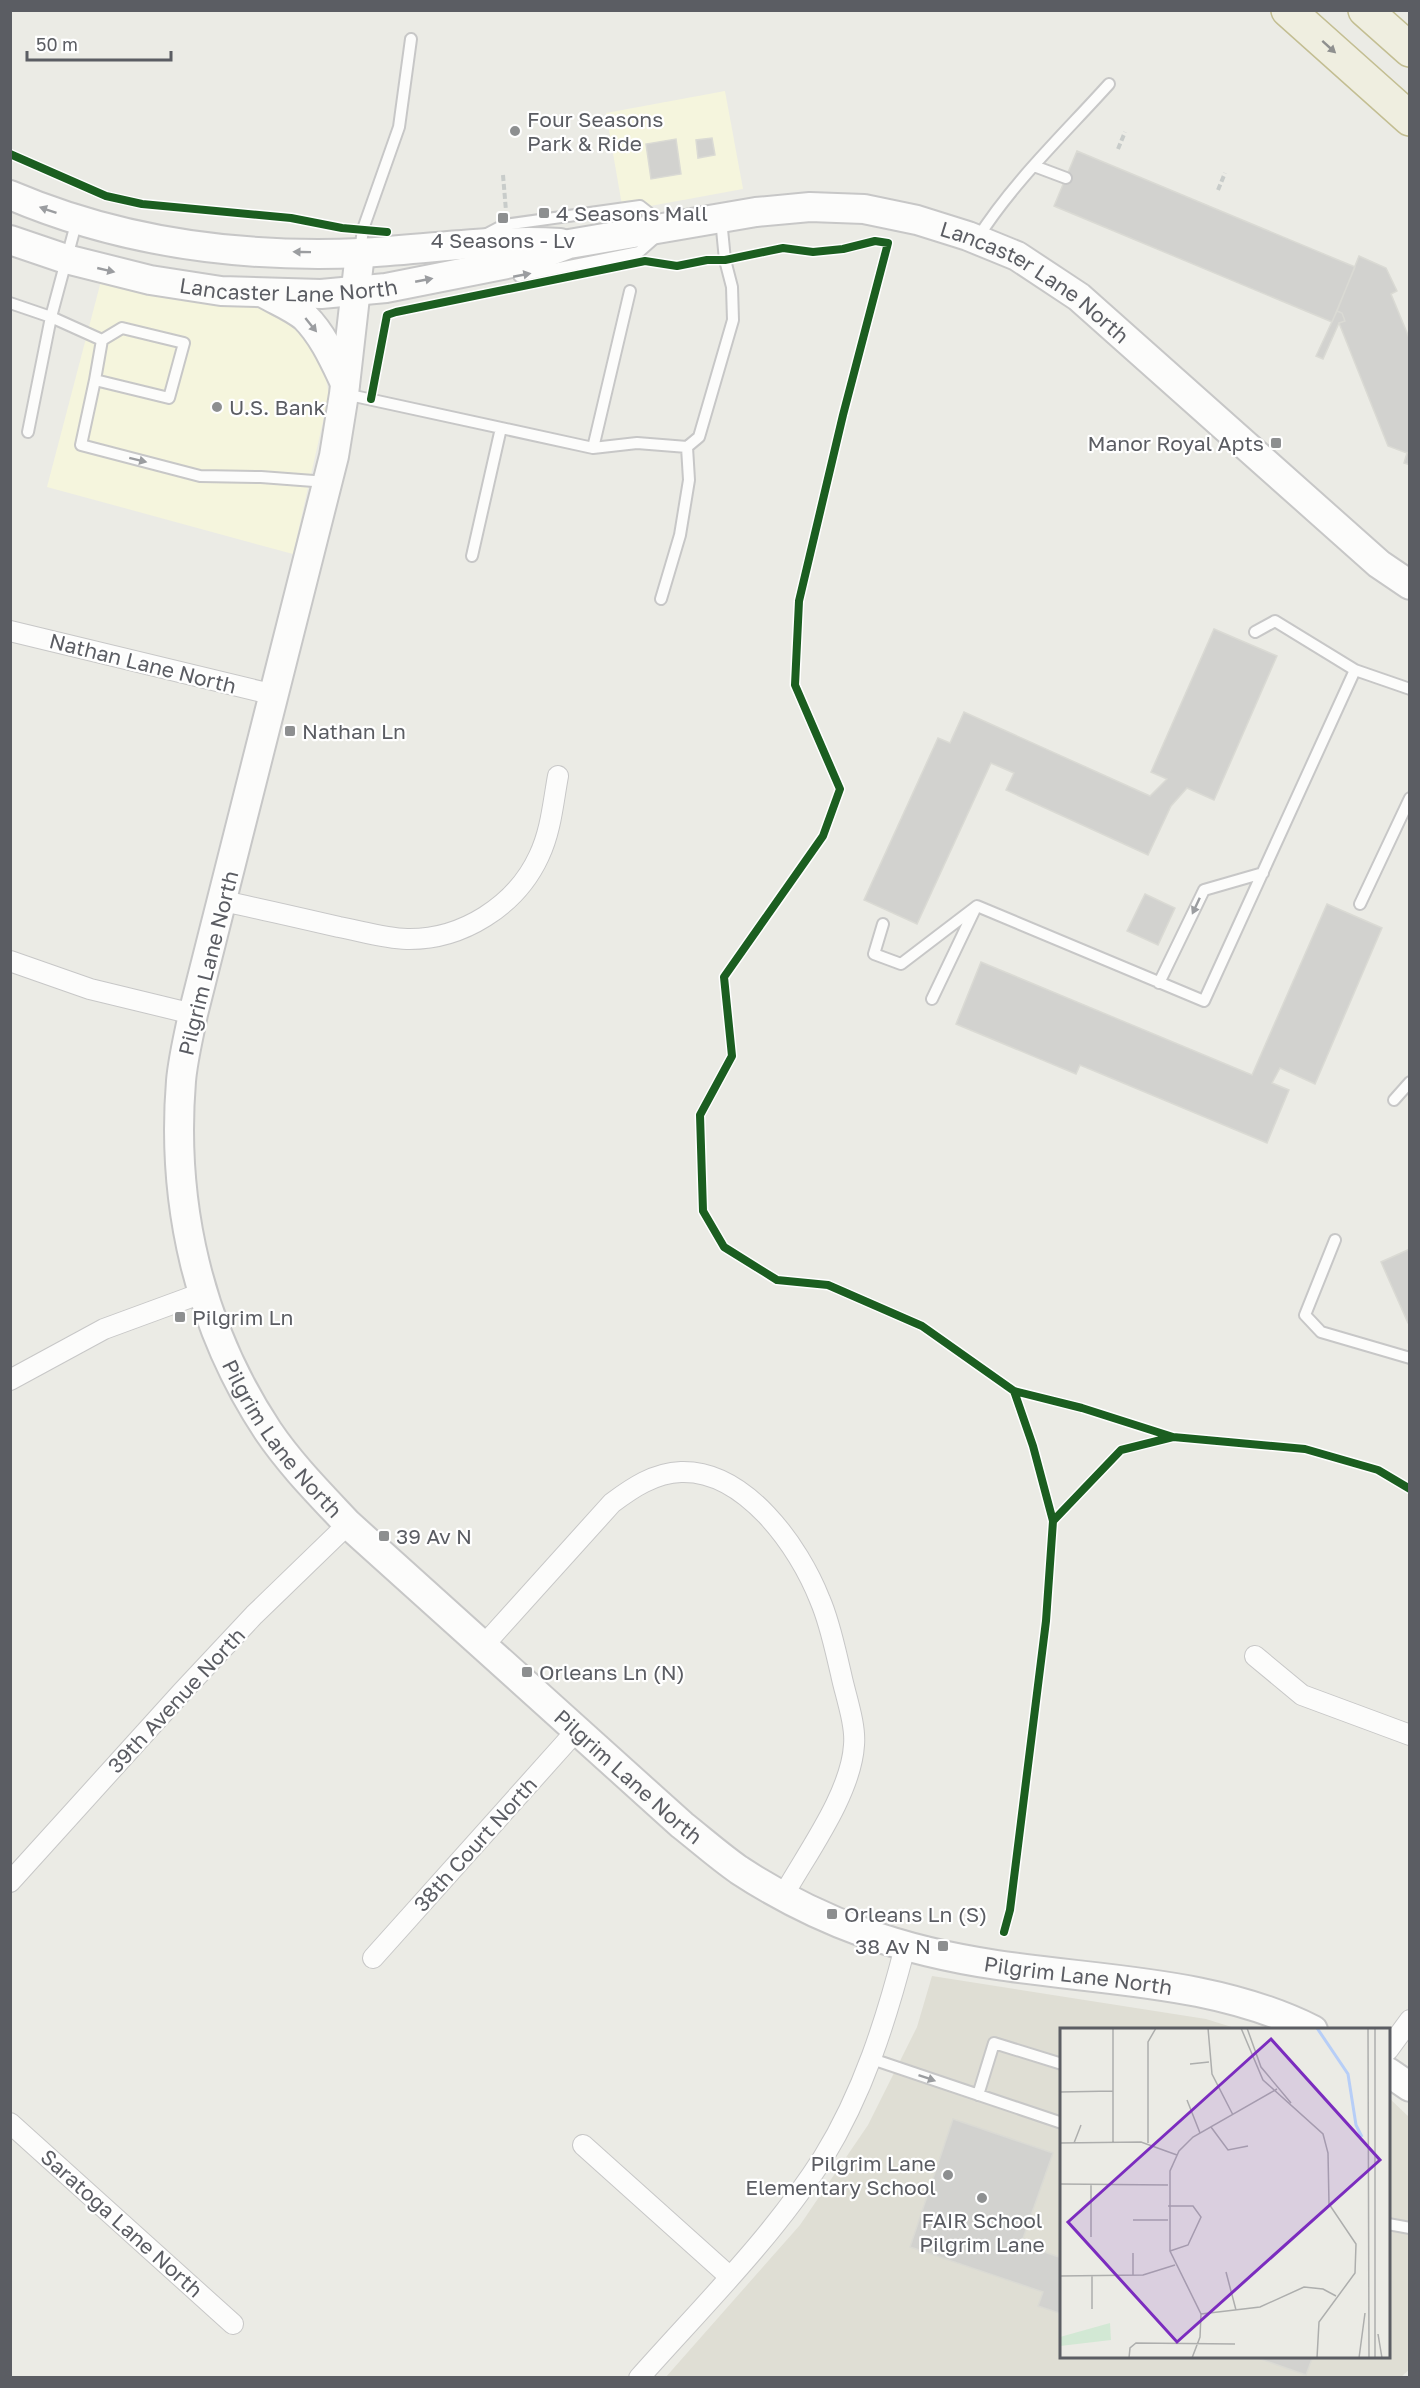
<svg xmlns="http://www.w3.org/2000/svg" width="1420" height="2388" font-family="'Golos Text',sans-serif">
  <rect width="100%" height="100%" fill="#ebebe5"/>
  <path fill="#f5f5dd" d="M725,91L743,189L623,211L606,113Z
    M101,281L276,308L321,352L329,395L293,554L47,487Z"/>
  <path fill="#dfded4" d="M932,1976L1206,2019L1238,2029L1062,2030V2356H1388L1389,2098L1409,2117L1410,2369L1401,2377L665,2378L800,2225L868,2125L917,2027Z"/>
  <path fill="#d2d2cf" stroke="#dadad4" stroke-width="1.5" d="M712,138L715,155L698,158L696,140Z
    M676,139L681,174L651,179L646,144Z
    M1077,151L1355,267L1332,322L1054,206Z
    M1359,256L1386,268L1397,291L1391,294L1410,340V465L1404,463L1407,453L1388,446L1339,323L1345,321L1342,313L1337,311Z
    M1337,311L1342,313L1345,321L1339,323L1323,359L1316,356Z
    M1214,629L1277,656L1214,800L1187,788L1171,806L1148,855L1006,790L1014,773L991,763L917,924L864,900L938,738L950,743L964,712L1150,796L1167,779L1151,772Z
    M1145,894L1175,908L1158,945L1127,931Z
    M1327,904L1382,928L1315,1084L1280,1068L1272,1083L1289,1090L1267,1143L1080,1065L1076,1074L956,1024L981,962L1252,1075Z
    M1410,1249V1323H1408L1381,1262Z
    M953,2119L1053,2153L1021,2244L1059,2257L1062,2250V2314L1038,2306L1043,2292L910,2247Z
    M1252,2356H1313L1306,2375Z"/>
  <g fill="none" stroke-linecap="round" stroke-linejoin="round">
    <g stroke="#c7c7c7" stroke-width="14">
      <path id="lane" d="M1034,166L1066,178
        M485,235L504,225L640,206L663,224
        M977,239C1013,182 1064,134 1109,84
        M360,252L363,229L399,127L411,39
        M519,276L639,252L657,236
        M10,303L51,317L77,220
        M95,380L102,340
        M345,394L593,448L637,443L687,447L699,437L733,320L732,287L725,260L721,219
        M28,432L51,317L102,340L122,328L184,343L169,398L95,380L81,445L200,476L261,477L327,482
        M593,448L630,291
        M472,556L501,428
        M661,599L680,535L689,480L687,447
        M1255,632L1275,621L1355,670L1410,689
        M1360,904L1410,798
        M883,924L874,954L901,964L977,906L1204,1001L1355,670
        M1159,983L1204,890L1263,873
        M932,999L975,909
        M1394,1100L1410,1082
        M1335,1240L1305,1315L1321,1332L1410,1358
        M872,2059L1062,2123
        M978,2095L994,2043L1062,2064
        M1388,2224L1410,2228"/>
    </g>
    <g stroke="#c7c7c7" stroke-width="22">
      <path id="street" d="M10,631L275,695
        M223,901C261,909 300,918 339,927C361,931 384,938 407,939C462,940 516,906 539,856C551,831 553,803 558,776
        M10,961L90,989L193,1014
        M10,1380L104,1329L202,1293
        M484,1645L612,1503C632,1488 654,1473 681,1472C745,1470 799,1546 820,1600C830,1623 835,1649 841,1674C845,1694 856,1724 854,1745C851,1794 807,1853 783,1896
        M1255,1656L1302,1695L1410,1735
        M10,1882L182,1692L254,1615L348,1524
        M373,1958L577,1730
        M1388,2050L1410,2020
        M10,2123L233,2324
        M583,2145L729,2276
        M639,2378C702,2307 772,2238 823,2158C863,2093 886,2021 905,1947"/>
    </g>
    <g stroke="#c7c7c7" stroke-width="32">
      <g id="secondary">
        <path d="M10,195C120,242 242,258 361,253C428,249 494,239 560,243"/>
        <path id="s1" d="M10,240L66,259L150,280L221,291L321,294L386,288L527,260L569,244L756,212L810,207L864,209L917,220L968,236L1017,256L1079,297L1379,564L1410,585"/>
        <path id="s2" d="M360,253L344,394L334,456L193,1014C189,1035 183,1058 181,1081C171,1204 199,1327 268,1431C291,1465 320,1494 348,1524L682,1825C701,1840 719,1856 739,1870C820,1923 902,1951 997,1965C1102,1981 1216,1981 1313,2030"/>
        <path d="M267,295C280,302 294,308 305,317C323,335 334,360 345,383"/>
        <path d="M1388,2072L1410,2087"/>
      </g>
    </g>
    <g stroke="#c3be92" stroke-width="36">
      <path id="highway" d="M1288,10L1410,119
        M1365,10L1410,50"/>
    </g>
    <path stroke="#c8ccca" stroke-width="4" stroke-dasharray="6 3" stroke-linecap="butt" d="M1118,149L1125,132
      M503,175L506,211
      M1218,190L1225,173"/>
    <use href="#lane" stroke="#fcfcfb" stroke-width="10"/>
    <use href="#street" stroke="#fcfcfb" stroke-width="20"/>
    <use href="#secondary" stroke="#fcfcfb" stroke-width="28"/>
    <use href="#highway" stroke="#efeee0" stroke-width="33"/>
    <g stroke="#fff" stroke-width="11">
      <path id="cycleway" d="M10,154L106,196L142,204L291,218L342,228L387,232
        M371,399L387,315L396,312L645,261L677,266L707,260H725L783,248L813,252L843,249L875,241L888,243L843,415L799,601L795,685L840,789L823,836L724,977L732,1056L700,1115L703,1211L724,1247L777,1280L828,1285L922,1326L1014,1391L1082,1408L1173,1437
        M1014,1391L1033,1446L1053,1521
        M1004,1932L1010,1910L1046,1621L1053,1521L1121,1450L1173,1437L1305,1449L1378,1470L1410,1489"/>
    </g>
    <use href="#cycleway" stroke="#1b5e20" stroke-width="8"/>
  </g>
  <defs><path id="oneway-solid" d="M-6-.8H1V-3.2L6.5 0L1 3.2V.8H-6Z" transform="scale(1.5)"/></defs>
  <use fill="#8f908f" href="#oneway-solid" transform="translate(1329 47) rotate(42)"/>
  <g fill="#9b9da0">
    <use href="#oneway-solid" transform="translate(48 210) rotate(-161)"/>
    <use href="#oneway-solid" transform="translate(302 252) rotate(-179)"/>
    <use href="#oneway-solid" transform="translate(106 270) rotate(13)"/>
    <use href="#oneway-solid" transform="translate(522 275) rotate(-11)"/>
    <use href="#oneway-solid" transform="translate(424 280) rotate(-11)"/>
    <use href="#oneway-solid" transform="translate(311 325) rotate(51)"/>
    <use href="#oneway-solid" transform="translate(138 460) rotate(14)"/>
    <use href="#oneway-solid" transform="translate(1196 906) rotate(115)"/>
    <use href="#oneway-solid" transform="translate(927 2078) rotate(19)"/>
  </g>
  <g fill="#8d8f90" stroke="#fff" stroke-width="2">
    <circle cx="515" cy="131" r="6"/>
    <rect x="538" y="207" width="12" height="12" rx="3"/>
    <rect x="497" y="212" width="12" height="12" rx="3"/>
    <circle cx="217" cy="407" r="6"/>
    <rect x="1270" y="437" width="12" height="12" rx="3"/>
    <rect x="284" y="725" width="12" height="12" rx="3"/>
    <rect x="174" y="1311" width="12" height="12" rx="3"/>
    <rect x="378" y="1530" width="12" height="12" rx="3"/>
    <rect x="521" y="1666" width="12" height="12" rx="3"/>
    <rect x="826" y="1908" width="12" height="12" rx="3"/>
    <rect x="937" y="1940" width="12" height="12" rx="3"/>
    <circle cx="948" cy="2175" r="6"/>
    <circle cx="982" cy="2198" r="6"/>
  </g>
  <g text-anchor="middle" dominant-baseline="central" stroke-width="4.5" stroke-linejoin="round" paint-order="stroke">
    <g font-size="21" fill="#5b5d63" stroke="#fff" text-anchor="start">
      <text x="527" y="119">Four Seasons<tspan x="527" dy="24">Park &amp; Ride</tspan></text>
      <text x="556" y="213">4 Seasons Mall</text>
      <text x="503" y="240" text-anchor="middle">4 Seasons - Lv</text>
      <text x="229" y="407">U.S. Bank</text>
      <text x="1264" y="443" text-anchor="end">Manor Royal Apts</text>
      <text x="302" y="731">Nathan Ln</text>
      <text x="192" y="1317">Pilgrim Ln</text>
      <text x="396" y="1536">39 Av N</text>
      <text x="539" y="1672">Orleans Ln (N)</text>
      <text x="844" y="1914">Orleans Ln (S)</text>
      <text x="931" y="1946" text-anchor="end">38 Av N</text>
      <text x="936" y="2163" text-anchor="end">Pilgrim Lane<tspan x="936" dy="24">Elementary School</tspan></text>
      <text x="982" y="2220" text-anchor="middle">FAIR School<tspan x="982" dy="24">Pilgrim Lane</tspan></text>
    </g>
    <g font-size="21" fill="#5b5d63" stroke="#fff">
      <text stroke="none"><textPath href="#s1" startOffset="285">Lancaster Lane North</textPath></text>
      <text stroke="none"><textPath href="#s1" startOffset="1058">Lancaster Lane North</textPath></text>
      <text transform="translate(143 663) rotate(14)">Nathan Lane North</text>
      <text transform="translate(208 963) rotate(-76)">Pilgrim Lane North</text>
      <text stroke="none"><textPath href="#s2" startOffset="1230">Pilgrim Lane North</textPath></text>
      <text transform="translate(176 1700) rotate(-47)">39th Avenue North</text>
      <text stroke="none"><textPath href="#s2" startOffset="1716">Pilgrim Lane North</textPath></text>
      <text transform="translate(475 1844) rotate(-48)">38th Court North</text>
      <text stroke="none"><textPath href="#s2" startOffset="2220">Pilgrim Lane North</textPath></text>
      <text transform="translate(122 2223) rotate(42)">Saratoga Lane North</text>
    </g>
  </g>
  <g transform="translate(1060 2028)">
    <rect width="330" height="330" fill="#ebebe5"/>
    <path d="M50,295L51,312L0,318V309Z" fill="#d2e8d4"/>
    <path fill="none" stroke="#b7cef7" stroke-width="3" d="M257,0L288,46L296,97L302,109"/>
    <path fill="none" stroke="#adaead" stroke-width="1.5" d="M53,0V114M148,0L152,46L173,87M181,0L203,52L263,106L268,125L269,176L296,216L295,245L259,294L257,330M187,0L201,39L231,75M308,0L309,330M130,36L149,34M0,64L53,63M127,72L140,105M151,99L168,122L188,118M0,115L81,114L117,127M14,115L21,97M88,115V14L96,0M0,156L108,157M108,178H133L141,189L128,217L110,223M73,192H108M31,209V156M166,244L176,282M32,247V281M73,247V225M0,248L83,247L115,237M141,286L200,279L244,259L263,261L276,268M318,306L322,330M69,330L70,320L76,315L175,316M132,330L140,309L141,286L110,223V143L119,123L133,109L217,61M299,330L305,285M315,330V0"/>
    <path fill="#7b2cbf" fill-opacity="0.15" stroke="#7b2cbf" stroke-width="3" d="M211,11L320,132L117,314L8,194Z"/>
    <rect width="330" height="330" fill="none" stroke="#5b5d63" stroke-width="3"/>
  </g>
  <rect width="1420" height="2388" fill="none" stroke="#5b5d63" stroke-width="24"/>
  <path d="M27 51v9h144v-9" fill="none" stroke="#5b5d63" stroke-width="3"/>
  <text x="36" y="51" font-size="18" fill="#5b5d63" stroke="#ffffff" stroke-width="4.5" paint-order="stroke">50 m</text>
</svg>
